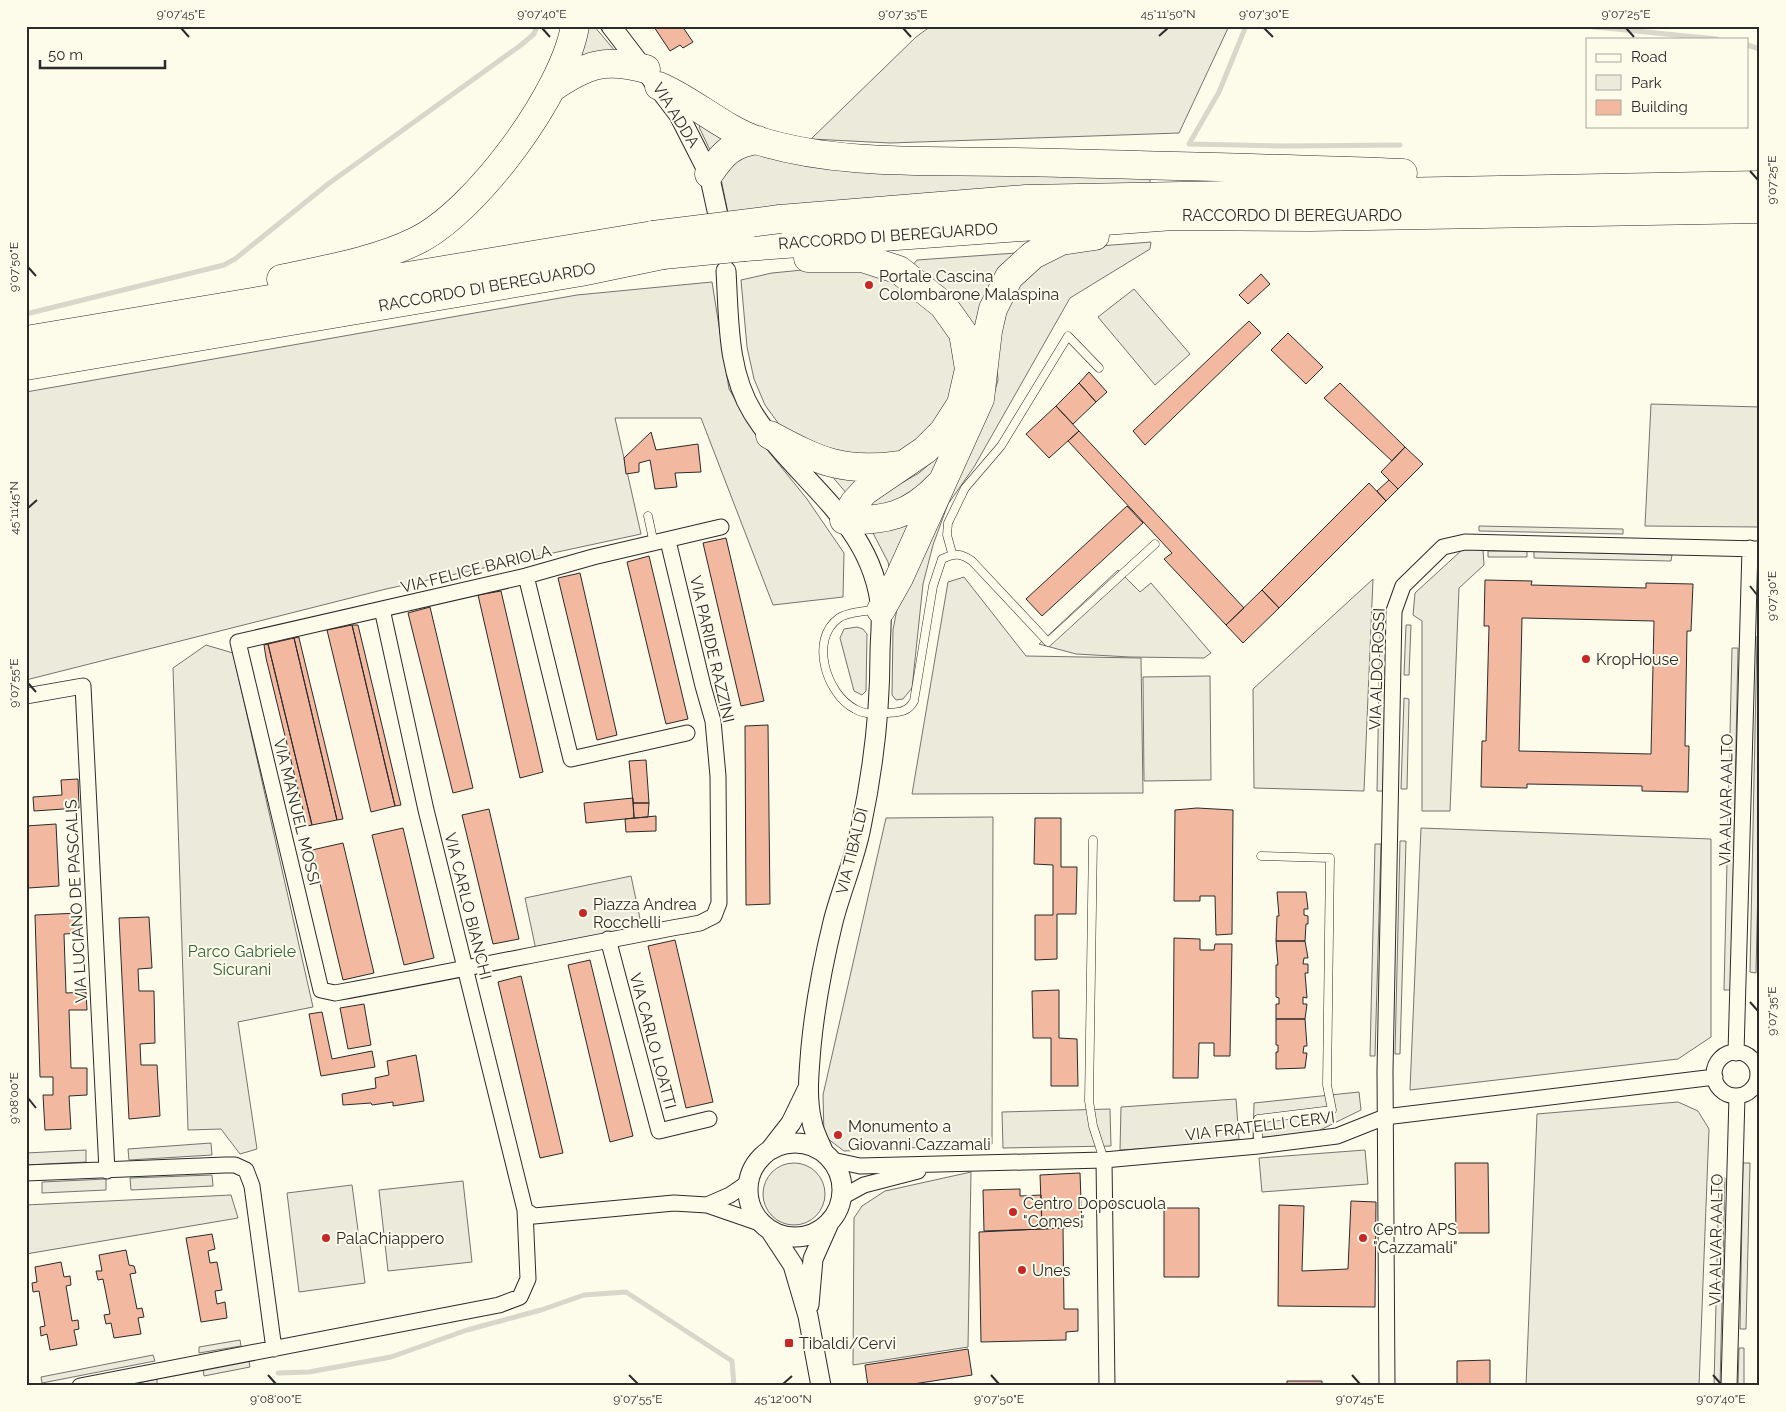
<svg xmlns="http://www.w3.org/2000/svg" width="1786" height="1412" font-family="Raleway,sans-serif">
  <rect width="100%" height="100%" fill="#fdfbea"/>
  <path fill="#ecebdb" stroke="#74746e" d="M583,26H594L615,51L580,61Z
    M931,26H1229L1179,133L890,143L811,139L916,37Z
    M701,125L728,141L712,154L699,127Z
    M747,154L1150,175V183L729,218L720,174Z
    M1151,242L1150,249L1070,298L974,467L948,504L933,545L923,584L912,688L903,699L896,700L892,695L893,630L897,609L991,405L998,380L996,358L1004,309L1019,285L1038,268L1074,248Z
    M1016,253L980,332L912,266L917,260Z
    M854,265L874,269L921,296L954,337L961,379L922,446L861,463L781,427L765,405L754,379L747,347L741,280L772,273Z
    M712,282L729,389L760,441L807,499L844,553L843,597L773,605L701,418H615L641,534L386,589L26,680V392L577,295Z
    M1134,289L1190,354L1155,385L1098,317Z
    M1651,404L1760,407V527L1645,526Z
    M951,445L944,468L886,512L865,504L919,473Z
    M830,474L864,475L848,495Z
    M913,520L891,576L888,562L873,533Z
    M964,577L1026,656L1141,658L1143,793L912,794L948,582Z
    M1373,579L1364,791L1254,788L1253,689Z
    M857,627L863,629L867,634L866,691L862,695L854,691L840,638L844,629Z
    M206,645L233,653L313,1007L238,1022L257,1149L240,1154L221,1129L188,1130L173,668Z
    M1210,676L1211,780L1144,781L1143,677Z
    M993,817L992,1144L844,1151L824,1136L823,1095L886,818Z
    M1421,828L1711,839V1037L1678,1059L1410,1090Z
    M1678,1102L1698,1111L1709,1129L1699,1386H1526L1537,1114Z
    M763 1194a31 31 0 1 1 62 0a31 31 0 1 1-62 0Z
    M352,1185L365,1283L299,1292L287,1193Z
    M231,1195L238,1218L26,1254V1205Z"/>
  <path fill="#eceadb" stroke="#74746e" d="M1479,526L1623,529V534L1479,531Z
    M1463,549L1483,550L1484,565L1459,588L1450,811H1422V621L1413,615L1415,593Z
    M1488,551H1527V557H1488Z
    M1534,551L1672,555L1671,561L1534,558Z
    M1118,570L1140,592L1151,583L1211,653L1204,658L1130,657L1076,654L1039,644Z
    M1406,625H1411L1409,675H1404Z
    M1380,630H1386L1383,791H1377Z
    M1757,636H1760V788L1756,973L1750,972Z
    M1732,648H1738L1731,990H1724Z
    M1404,698L1409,699L1407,789H1401Z
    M1400,841H1406L1400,1054H1395Z
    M1375,844H1381L1375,1056H1370Z
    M631,876L642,928L536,950L525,898Z
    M1359,1092L1361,1110L1314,1133L1253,1138L1254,1103Z
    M1236,1099L1239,1139L1189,1146L1120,1150L1121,1107Z
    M1110,1109L1111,1146L1003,1148L1002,1112Z
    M211,1143L212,1155L129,1160L128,1149Z
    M86,1150V1162L26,1165V1153Z
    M1365,1150L1368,1184L1262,1192L1259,1158Z
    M1743,1163H1750L1746,1329H1740Z
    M971,1172L968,1347L853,1365L854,1218L862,1206L885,1191Z
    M212,1175L213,1186L131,1190L130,1178Z
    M1719,1178H1725L1720,1386H1714Z
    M106,1179V1190L42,1193V1182Z
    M463,1181L472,1262L388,1271L379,1190Z
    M240,1340L241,1346L199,1353V1347Z
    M1739,1348H1744V1386H1738Z
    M153,1355L155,1361L42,1383L41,1377Z
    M249,1361L250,1367L204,1376L203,1369Z
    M157,1379V1386H122Z"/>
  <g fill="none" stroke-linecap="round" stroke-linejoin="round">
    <path stroke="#d8d7c9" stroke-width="5" d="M1246,26L1219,92L1189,144L1284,146L1400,145
      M1585,26L1717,39
      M1747,45L1760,49
      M26,314L224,265L235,259L328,184L521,45L534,34L537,26
      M278,1373L309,1372L391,1357L467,1330L541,1310L584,1295L626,1292L732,1361L734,1386"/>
  </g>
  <path fill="#f2b8a0" stroke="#2b2b2b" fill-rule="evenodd" d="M682,26L693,42L683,48L680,45L670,51L654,27Z
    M1261,274L1270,284L1248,304L1239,295Z
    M1249,321L1261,333L1145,445L1133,431Z
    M1288,333L1323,367L1306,384L1271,350Z
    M1089,372L1107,392L1096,402L1079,383Z
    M1079,383L1096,402L1073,424L1056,406Z
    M1340,383L1405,447L1392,461L1324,398Z
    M1056,406L1079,431L1049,458L1026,434Z
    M1079,431L1244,608L1226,625L1164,559L1172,553L1068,441Z
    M651,432L656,450L698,444L701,472L675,473L677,487L655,489L650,460L639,463V472L626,474L624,458Z
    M1405,447L1423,464L1398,489L1381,472Z
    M1389,480L1398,489L1386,501L1377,491Z
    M1369,483L1386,501L1279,608L1262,590Z
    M1127,506L1143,523L1042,616L1026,599Z
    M726,538L764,701L741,706L703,543Z
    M649,556L688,719L666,724L627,562Z
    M580,573L617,735L597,740L558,578Z
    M1485,580L1532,581L1531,585L1646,588V583L1693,584L1691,631H1687L1685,746H1689L1688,792L1642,791V786L1527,784V788L1481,787L1482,741H1486L1489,626H1484ZM1522,618L1654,621L1651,754L1519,751Z
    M1262,590L1279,608L1243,643L1226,625Z
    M501,591L543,772L520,778L478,595Z
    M430,607L473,788L453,793L408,613Z
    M352,625H358L401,805L395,806Z
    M352,625L395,806L371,812L327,630Z
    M299,637V638L343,819L337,820L294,638Z
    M294,638L337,820L312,825L268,644Z
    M268,644L312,825L307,826L266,658L264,645Z
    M768,725L770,904L746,905L745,726Z
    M646,760L649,803H633L629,761Z
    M78,779L79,808L34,811L33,797L62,795L61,780Z
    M633,798L634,818L586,823L584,803Z
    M633,803H649L648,817L634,818Z
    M1197,808L1233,810L1232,934L1216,935L1215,896H1200V901H1174L1175,810Z
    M489,809L519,939L493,944L462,815Z
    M656,816V831L626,832L625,819Z
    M1035,818H1061V867H1077L1076,914H1057V959L1035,960V915H1053V865L1034,864Z
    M56,824L59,886L28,888L26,826Z
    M403,828L434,958L404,965L372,835Z
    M343,843L374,973L343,980L312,850Z
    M1277,892H1306L1308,909H1304V915L1308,916V924H1306L1305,941H1276L1277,916H1279Z
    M79,913L80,933L64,934L66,993L86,992L87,1010H69L71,1068H87V1095L69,1096L71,1129L45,1130L43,1095H53V1077H40L35,915Z
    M149,917L152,968L138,969L139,991H154L155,1043L140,1044L141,1065H157L160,1116L129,1119L119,918Z
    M1174,938L1200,939V950H1214L1215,944H1232L1230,1056H1214V1043H1199L1198,1078H1173Z
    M675,940L713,1102L686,1108L648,946Z
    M1276,941H1305L1308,958H1304L1303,964H1308V973H1305L1307,998L1303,997V1004H1307L1305,1019H1276V1004H1279V998L1276,997V965H1278Z
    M590,960L633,1136L610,1142L568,965Z
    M521,976L563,1153L540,1158L498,982Z
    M1059,990V1038L1077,1039L1078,1086H1051V1038H1033L1032,991Z
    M364,1004L371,1045L348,1049L340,1008Z
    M322,1012L332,1059L372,1051L375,1067L321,1076L309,1014Z
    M1276,1019H1305L1307,1046H1304L1303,1053H1307L1305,1068L1276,1069V1052H1278V1045H1276Z
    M416,1055L424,1101L393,1106V1102L372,1105L371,1103L343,1105L342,1094L376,1088L375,1078L389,1075L387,1061Z
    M1455,1163H1488L1489,1233H1456Z
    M1080,1173L1082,1227L1042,1229L1040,1175Z
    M1020,1189V1196L1041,1195L1042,1229L984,1231L983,1190Z
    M1351,1201L1376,1202L1375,1307L1278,1306L1279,1205L1304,1206L1302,1271L1348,1269Z
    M1164,1208H1199V1277H1164Z
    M1063,1228L1064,1309H1078V1331L1066,1332V1340L981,1342L979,1232Z
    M212,1234L215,1249L208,1251L210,1263L217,1262L222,1290L215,1291L217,1304L225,1302L227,1318L201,1322L186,1238Z
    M126,1250L129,1265L134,1266L136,1273L130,1274L137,1309L142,1308L144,1317L138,1318L141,1334L114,1338L111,1323L106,1324L104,1315L110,1314L103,1279L98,1280L96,1271H102L99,1255Z
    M61,1262L64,1277L70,1276L71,1285L66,1286L72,1321L78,1320L79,1329L74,1330L77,1345L50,1350L47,1334L41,1336L40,1327L45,1326L39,1291L33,1292L32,1283L37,1282L35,1267Z
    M968,1349L972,1375L900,1386H868L865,1365Z
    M1490,1360V1386H1457V1361Z
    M1287,1381H1322V1386H1287Z"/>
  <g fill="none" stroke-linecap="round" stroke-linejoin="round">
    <g stroke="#2b2b2b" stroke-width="9">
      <path id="service" d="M648,516L654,544
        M952,553L947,535L948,523L965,488L1001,446L1068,336L1099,368
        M876,610C865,611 848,612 839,618C809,639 826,694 855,709C865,715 877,714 888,713C900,712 908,712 914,701L933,586L942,559C954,553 961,553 972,561L1048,642L1155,544
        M1093,840L1089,1101L1093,1126L1104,1160
        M1258,1146V1119L1332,1110L1327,1085L1330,858L1261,856"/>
    </g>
    <g stroke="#2b2b2b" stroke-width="17">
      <path id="minor" d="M668,541L703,686L713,721L718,776L719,903L714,916L700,923C578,945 457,971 335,993L321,990L238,642L526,576L593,557L721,527
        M526,576L571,759L687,733
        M26,696L83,686L107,1171
        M608,939L659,1131L709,1119
        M1714 1074a22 22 0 1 1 44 0a22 22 0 1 1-44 0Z
        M1736,1053L1750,548
        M832,1160L860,1166L1104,1160L1258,1146L1337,1136L1385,1117L1715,1077
        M1104,1160L1107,1386
        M26,1173L225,1165H235L246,1170L252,1186L274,1349
        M842,1197L864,1185L918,1171
        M707,1205L762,1224
        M525,1210L534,1216L674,1203L707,1205L730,1195L749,1182
        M80,1386L499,1305L520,1297L528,1279L525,1210L426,810L382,609
        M1387,1386L1385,1071L1394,611L1403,586L1443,547L1465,542L1760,549
        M1729,1386L1737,1096"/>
    </g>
    <g stroke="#2b2b2b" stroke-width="21">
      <path id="tertiary" d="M611,26L679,115L709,174L718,215
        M726,271C729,319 727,371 753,413C796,482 874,522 881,611C882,625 880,640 880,654C880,712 873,770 861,827C855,859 841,890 833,922C823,963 815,1005 811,1047C809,1073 806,1097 812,1122C814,1133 820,1143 824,1153
        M748 1190a47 47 0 1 1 94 0a47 47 0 1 1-94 0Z
        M770,1150L791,1123L807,1090
        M770,1230L793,1265L808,1316L821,1386
        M809,1305L813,1259L829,1223"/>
    </g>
    <g stroke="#2b2b2b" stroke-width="29">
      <path id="motorway" d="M659,86C694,101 723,129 759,141C841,166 929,160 1013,162C1143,165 1273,168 1403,173
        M552,88C587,64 605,58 646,69
        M709,174C724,152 732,144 758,140
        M780,219L1026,199L1760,185
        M745,247L1173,216L1311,217L1760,209
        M808,258H862L899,270L943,305L963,333L969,369L961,404L943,432L925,450L865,491L854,503L844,520C885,521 910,516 939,485
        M281,279C326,269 375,261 416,241C476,212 564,92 575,26
        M26,340L653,235
        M26,366L581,272L663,255
        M770,435C818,461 843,473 899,465
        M881,610L899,578L980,399L988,331L993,309L1009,277L1033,255L1061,241L1095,236"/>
    </g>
    <use href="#service" stroke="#fdfbea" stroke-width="8"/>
    <use href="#minor" stroke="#fdfbea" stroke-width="15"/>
    <use href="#tertiary" stroke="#fdfbea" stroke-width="19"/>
    <use href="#motorway" stroke="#fdfbea" stroke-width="28"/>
    <g stroke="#2b2b2b" stroke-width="29" stroke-linecap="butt">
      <path id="motorway-bridge" d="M653,235L780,219
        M663,255L745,247"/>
    </g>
    <use href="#motorway-bridge" stroke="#fdfbea" stroke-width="28"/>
  </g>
  <path fill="none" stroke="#2b2b2b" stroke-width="2" d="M181,28L189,37M542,28L550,37M903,28L911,37M1264,28L1273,37M1626,28L1634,37M1159,36L1168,28M1750,171L1758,180M28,267L36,276M28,508L37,500M1750,586L1758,596M28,683L36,692M1750,1002L1758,1011M28,1098L36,1108M268,1375L276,1384M629,1375L638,1384M991,1375L999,1384M1352,1375L1360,1384M1713,1375L1721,1384M783,1384L792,1376"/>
  <g fill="#c62828" stroke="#fdfbea" stroke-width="2">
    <circle cx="869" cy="285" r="5"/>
    <circle cx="1586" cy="659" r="5"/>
    <circle cx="583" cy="913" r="5"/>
    <circle cx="838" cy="1135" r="5"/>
    <circle cx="1013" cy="1212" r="5"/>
    <circle cx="326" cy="1238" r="5"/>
    <circle cx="1363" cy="1238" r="5"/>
    <circle cx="1022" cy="1270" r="5"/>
    <rect x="784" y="1338" width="10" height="10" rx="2.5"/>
  </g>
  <g text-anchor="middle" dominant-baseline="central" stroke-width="4" stroke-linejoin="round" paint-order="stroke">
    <g font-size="16" fill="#2b2b2b" stroke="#fdfbea">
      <text transform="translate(676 115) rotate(58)">VIA ADDA</text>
      <text x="1292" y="215">RACCORDO DI BEREGUARDO</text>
      <text transform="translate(888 236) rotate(-4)">RACCORDO DI BEREGUARDO</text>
      <text transform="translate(487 287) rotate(-10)">RACCORDO DI BEREGUARDO</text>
      <text transform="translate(476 569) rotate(-14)">VIA FELICE BARIOLA</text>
      <text transform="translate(712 649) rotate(77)">VIA PARIDE RAZZINI</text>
      <text transform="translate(1377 669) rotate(-88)">VIA ALDO ROSSI</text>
      <text transform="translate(1726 800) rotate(-89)">VIA ALVAR AALTO</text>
      <text transform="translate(297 812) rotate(76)">VIA MANUEL MOSSI</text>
      <text transform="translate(852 851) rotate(-76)">VIA TIBALDI</text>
      <text transform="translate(76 901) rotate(-93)">VIA LUCIANO DE PASCALIS</text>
      <text transform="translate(468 906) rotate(76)">VIA CARLO BIANCHI</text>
      <text transform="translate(653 1041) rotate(75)">VIA CARLO LOATTI</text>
      <text transform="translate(1260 1126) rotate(-7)">VIA FRATELLI CERVI</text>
      <text transform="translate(1716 1240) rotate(-89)">VIA ALVAR AALTO</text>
    </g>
    <g font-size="16" fill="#2b2b2b" stroke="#fdfbea" text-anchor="start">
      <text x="879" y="276">Portale Cascina<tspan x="879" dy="18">Colombarone Malaspina</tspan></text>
      <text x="1596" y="659">KropHouse</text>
      <text x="593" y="904">Piazza Andrea<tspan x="593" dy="18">Rocchelli</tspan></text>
      <text x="848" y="1126">Monumento a<tspan x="848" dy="18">Giovanni Cazzamali</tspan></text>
      <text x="1023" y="1203">Centro Doposcuola<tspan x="1023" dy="18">"Comes"</tspan></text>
      <text x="1373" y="1229">Centro APS<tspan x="1373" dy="18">"Cazzamali"</tspan></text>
      <text x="336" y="1238">PalaChiappero</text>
      <text x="1032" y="1270">Unes</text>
      <text x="799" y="1343">Tibaldi/Cervi</text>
    </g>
    <g font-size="16" fill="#34623c" stroke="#fdfbea">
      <text x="242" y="951">Parco Gabriele<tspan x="242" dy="18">Sicurani</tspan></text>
    </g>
  </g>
  <rect width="1786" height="1412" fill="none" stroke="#fdfbea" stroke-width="55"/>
  <rect x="1586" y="38" width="162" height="90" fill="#fdfbea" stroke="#a9a89e"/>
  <rect x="1596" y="54" width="25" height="8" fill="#fdfbea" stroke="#a9a89e"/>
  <text x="1631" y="62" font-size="15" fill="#2b2b2b">Road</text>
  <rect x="1596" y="75" width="25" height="15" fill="#ecebdb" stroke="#a9a89e"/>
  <text x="1631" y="88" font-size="15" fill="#2b2b2b">Park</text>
  <rect x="1596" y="100" width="25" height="15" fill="#f2b8a0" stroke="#a9a89e"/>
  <text x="1631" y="112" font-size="15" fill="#2b2b2b">Building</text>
  <path d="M40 60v8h125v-8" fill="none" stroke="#2b2b2b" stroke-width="2.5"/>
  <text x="48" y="60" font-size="15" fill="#2b2b2b" stroke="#fdfbea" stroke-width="4" paint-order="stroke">50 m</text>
  <rect x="28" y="28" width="1730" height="1356" fill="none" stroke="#2b2b2b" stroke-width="2"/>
  <g font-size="12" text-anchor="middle" fill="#2b2b2b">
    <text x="181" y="18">9°07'45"E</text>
    <text x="542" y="18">9°07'40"E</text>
    <text x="903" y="18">9°07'35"E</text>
    <text x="1168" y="18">45°11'50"N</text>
    <text x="1264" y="18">9°07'30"E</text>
    <text x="1626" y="18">9°07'25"E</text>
    <text transform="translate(1772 180) rotate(-90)" y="4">9°07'25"E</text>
    <text transform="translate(14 267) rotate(-90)" y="4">9°07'50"E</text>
    <text transform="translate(14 508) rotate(-90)" y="4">45°11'45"N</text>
    <text transform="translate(1772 596) rotate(-90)" y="4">9°07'30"E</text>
    <text transform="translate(14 683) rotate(-90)" y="4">9°07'55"E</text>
    <text transform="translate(1772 1011) rotate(-90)" y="4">9°07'35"E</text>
    <text transform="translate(14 1098) rotate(-90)" y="4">9°08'00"E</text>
    <text x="276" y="1403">9°08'00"E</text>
    <text x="638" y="1403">9°07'55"E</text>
    <text x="783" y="1403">45°12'00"N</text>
    <text x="999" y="1403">9°07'50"E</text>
    <text x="1360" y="1403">9°07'45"E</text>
    <text x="1721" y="1403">9°07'40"E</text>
  </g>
</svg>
